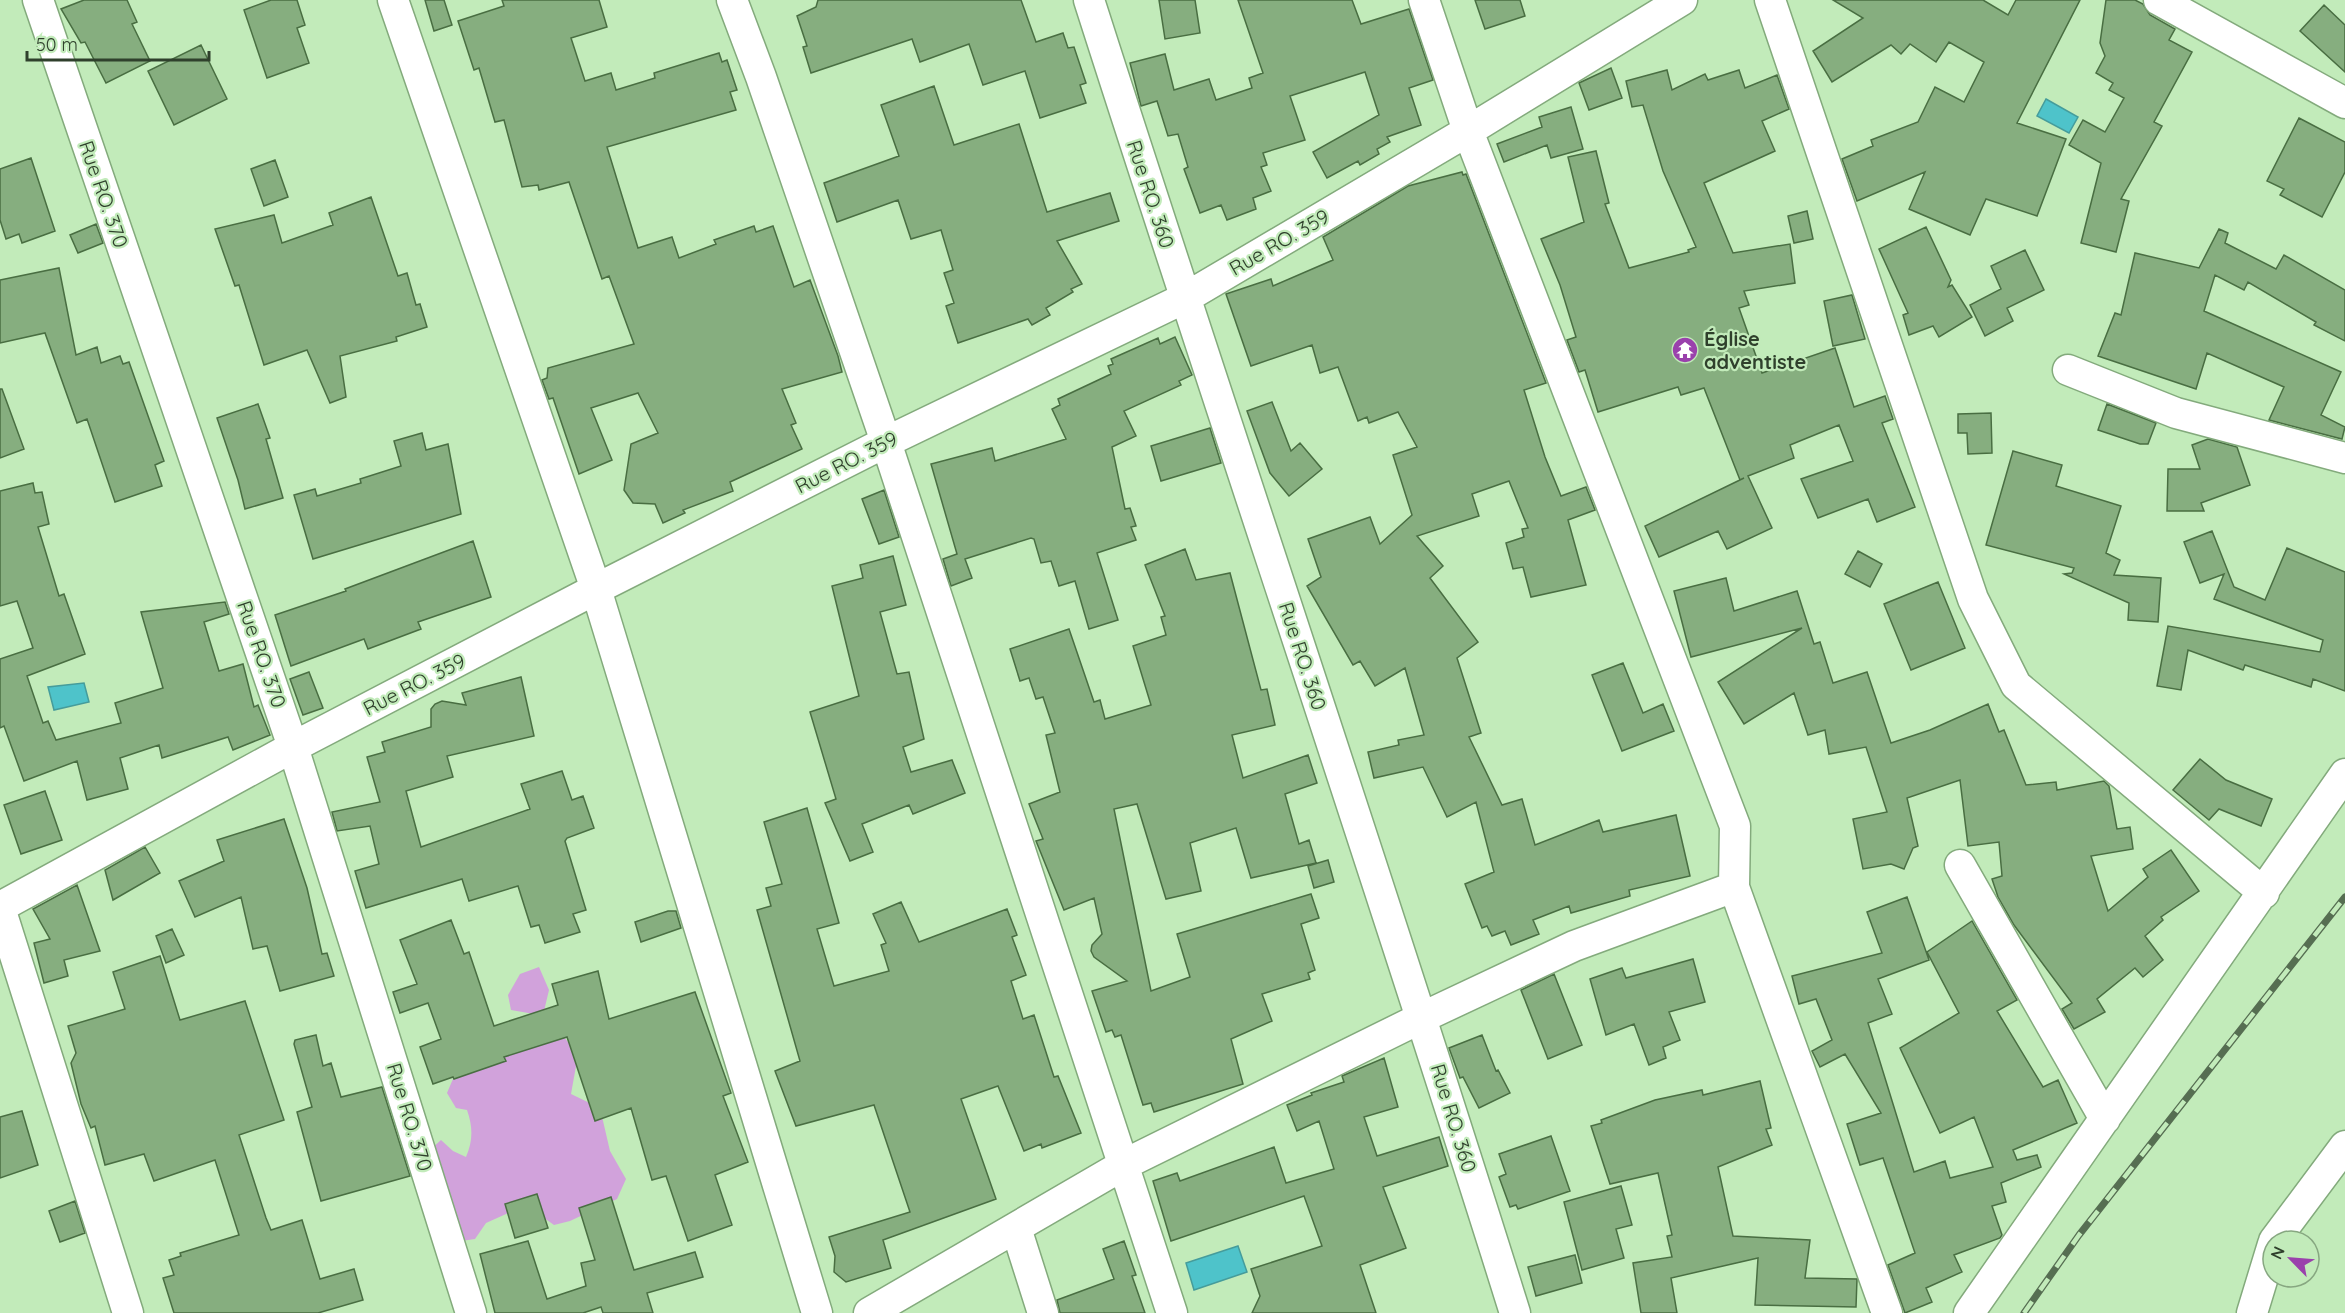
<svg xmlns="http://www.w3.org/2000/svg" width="2345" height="1313" font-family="Quicksand,sans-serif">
  <rect width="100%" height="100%" fill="#c2ebba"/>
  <path fill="#d1a2db" d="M539,967L549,990L544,1011L578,1055L571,1094L600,1108L610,1151L626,1179L617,1199L570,1221L554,1225L526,1205L486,1223L475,1239L461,1241L430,1150L441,1140L453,1151L466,1157C473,1141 473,1127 467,1110L456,1108L447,1093L461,1060L534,1014L511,1010L508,995L520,974Z"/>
  <path fill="#4ec3ca" stroke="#459c9b" stroke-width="1.5" d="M2046,99L2078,117L2069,133L2037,116Z
    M84,683L89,702L54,710L48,687Z
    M1238,1246L1247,1272L1194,1290L1186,1263Z"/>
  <path fill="#86ae7f" stroke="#496e42" stroke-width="1.5" d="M84,0H127L137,22L132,24L150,61L106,83L85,42L81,43L61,9Z
    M271,0H297L305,25L297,28L309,63L267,78L244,10Z
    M425,0H444L452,25L434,31Z
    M502,0H599L607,27L571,38L585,81L611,73L616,90L655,78L654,73L719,53L722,62L727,60L737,90L730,92L736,110L607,147L638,248L672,237L679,258L716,244L714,240L754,226L756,232L773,226L794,287L810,280L838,356L842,372L782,389L796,423L791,425L802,449L730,482L733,491L683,510L685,513L663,523L655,504L633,503L624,490L631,444L658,433L638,393L591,408L612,460L579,474L553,398L549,399L542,380L547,378L548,368L634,344L609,276L602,279L569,182L539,190L538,185L522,187L504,120L495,122L479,68L474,70L458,21L504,6Z
    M818,0H1021L1036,42L1063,33L1068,48L1074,47L1086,83L1080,85L1086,103L1040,118L1025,71L983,85L969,44L920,62L912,39L811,73L803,47L807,46L797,16L816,7Z
    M1159,0H1195L1200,33L1165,39Z
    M1238,0H1352L1361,24L1409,9L1433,80L1409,88L1421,125L1387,137L1390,142L1377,149L1379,154L1360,165L1358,161L1327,178L1313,152L1379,115L1365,72L1290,96L1305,140L1263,153L1267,165L1261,167L1271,191L1253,198L1256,209L1227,220L1221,205L1200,213L1184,169L1188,167L1178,134L1168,136L1157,101L1141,106L1130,63L1165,54L1174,90L1209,79L1216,100L1252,88L1249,78L1263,73Z
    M1475,0H1520L1525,16L1485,29Z
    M1833,0H1983L2008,15L2016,0H2080L2017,123L2066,139L2037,216L1986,199L1970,235L1909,209L1925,172L1857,201L1842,159L1873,146L1871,140L1918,122L1935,87L1964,102L1984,62L1949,42L1936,62L1910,44L1901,54L1891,45L1832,82L1813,51L1863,18Z
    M2106,0H2135L2143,4L2150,15L2175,29L2169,40L2192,52L2154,122L2162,126L2121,199L2129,201L2116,252L2081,243L2101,163L2069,145L2083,120L2105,132L2124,98L2109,90L2113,83L2096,73L2105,56L2100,43Z
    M2324,5L2345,25V72L2300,31Z
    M201,45L227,99L174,125L148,71Z
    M1611,68L1622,98L1589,110L1579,83Z
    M1667,70L1672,90L1705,74L1708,80L1739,70L1745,88L1777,75L1789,109L1762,121L1775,151L1704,183L1733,253L1790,244L1795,283L1744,291L1749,305L1739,308L1762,373L1835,348L1854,407L1885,396L1893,419L1882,423L1915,507L1877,522L1868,499L1818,518L1801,479L1853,461L1839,425L1790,445L1794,458L1748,476L1772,528L1727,549L1718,531L1659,557L1645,526L1744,478L1740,480L1704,388L1681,395L1678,387L1598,412L1585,370L1579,372L1567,340L1576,337L1560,285L1541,239L1584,222L1568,157L1596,151L1609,203L1605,204L1629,268L1689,252L1688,250L1696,247L1663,171L1643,105L1632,107L1626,81Z
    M934,86L954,145L1019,124L1047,212L1110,193L1119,221L1057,241L1082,284L1071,289L1073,292L1046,308L1050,315L1032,325L1028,319L958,343L946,306L954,303L944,273L953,270L941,230L911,239L898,200L837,222L824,183L899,156L881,105Z
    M1571,107L1583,149L1551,158L1547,145L1504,162L1497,144L1542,127L1539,117Z
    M2299,118L2345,142V172L2322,217L2280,195L2284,189L2267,181Z
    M31,158L55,231L22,243L19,234L6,239L0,220V169Z
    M275,160L288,197L264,206L251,169Z
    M1462,172L1463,175L1466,174L1546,383L1524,390L1545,457L1561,496L1586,487L1595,510L1568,520L1586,585L1531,597L1523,567L1513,569L1506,543L1524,537L1522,529L1528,528L1509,481L1472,494L1479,516L1417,536L1443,566L1430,578L1478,642L1457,658L1481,733L1469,737L1502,805L1522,799L1535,845L1599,820L1603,832L1676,815L1690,876L1629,890L1630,896L1571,913L1569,906L1533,920L1539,934L1511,945L1505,931L1492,936L1487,926L1482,928L1465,884L1494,872L1476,802L1447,817L1423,767L1374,778L1368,752L1399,745L1398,740L1424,735L1405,668L1375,686L1360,661L1353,665L1307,586L1321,577L1308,539L1370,517L1380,544L1412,515L1393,455L1417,447L1398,412L1369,423L1367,417L1358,421L1338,367L1320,373L1312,345L1251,366L1226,294L1271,279L1273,286L1333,260L1323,237L1408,186Z
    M371,197L398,276L407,273L416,305L420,304L427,327L396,337L397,341L340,356L346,397L330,403L307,350L264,365L239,285L235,286L215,229L274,215L282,243L333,225L329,213Z
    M1807,211L1813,239L1794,243L1788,216Z
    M96,224L103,243L78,253L70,235Z
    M1926,227L1951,280L1948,287L1952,285L1972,317L1939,337L1933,326L1909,335L1903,315L1908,313L1879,249Z
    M2219,229L2228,233L2225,243L2276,269L2284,255L2345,290V341L2314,325L2316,322L2248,282L2244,290L2215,275L2204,311L2341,372L2321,415L2345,427L2342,439L2269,420L2284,387L2207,353L2196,389L2098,356L2115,313L2121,315L2135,253L2199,268Z
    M2025,250L2044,290L2007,308L2013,321L1985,336L1970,305L2001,289L1991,266Z
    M59,268L76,355L97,347L101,363L120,356L123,364L129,362L164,461L155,465L162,486L115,502L87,419L77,423L45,333L0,343V280Z
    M1852,295L1865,339L1833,346L1824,301Z
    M1175,337L1192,375L1179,381L1181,385L1124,411L1136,436L1112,447L1125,509L1130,508L1136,526L1131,527L1136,540L1097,553L1118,620L1089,629L1075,581L1059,586L1051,561L1041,563L1034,539L1031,538L965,559L972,578L951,586L943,559L957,554L931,464L992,448L995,461L1066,439L1052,409L1060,405L1058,399L1111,374L1108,366L1113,364L1111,359L1158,338L1160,344Z
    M0,389H2L24,449L0,458Z
    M1272,402L1291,451L1300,443L1322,469L1289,496L1270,473L1247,411Z
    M258,404L270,438L266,439L283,498L245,509L238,480L217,418Z
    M2107,404L2156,423L2148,444H2140L2098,430Z
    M1991,413L1992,453L1968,454L1967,433H1958V414Z
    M1210,428L1221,463L1161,481L1151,446Z
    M422,433L426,450L448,444L461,514L313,559L294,495L315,489L317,496L361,483L360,479L401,466L394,441Z
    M2208,439L2237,447L2250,485L2201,503L2204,511H2167L2168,469H2200L2192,445Z
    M2013,451L2062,465L2056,486L2121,506L2106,553L2120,560L2114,575L2161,578L2158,622L2128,620L2129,603L2064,574L2072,573L2074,568L1986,545Z
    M33,483L35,493L42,492L49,524L38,527L59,596L64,594L85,654L27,676L43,723L48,721L56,740L121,723L115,703L163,688L141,612L225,602L229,614L204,622L219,671L243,664L254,707L258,705L270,735L233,750L228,737L162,758L159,745L120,758L128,789L87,800L77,761L24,781L4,726L0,728V659L33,648L17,601L0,606V491Z
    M884,490L899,537L879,544L862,499Z
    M2212,531L2234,587L2265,600L2287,548L2345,572V691L2313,679L2311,687L2245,665L2243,670L2188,650L2181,690L2157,686L2168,626L2320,652L2323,640L2214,599L2224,574L2200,583L2184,542Z
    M473,541L491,597L418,622L421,629L368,649L364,639L291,666L275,615L346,591L345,589Z
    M1185,549L1196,580L1230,573L1261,690L1267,689L1275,725L1232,735L1243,778L1308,755L1317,783L1285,794L1299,844L1309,840L1316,863L1251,878L1236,828L1190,843L1201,891L1166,899L1137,804L1114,809L1151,991L1190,977L1177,934L1311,894L1319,918L1301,924L1315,970L1308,973L1310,979L1262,994L1272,1021L1231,1039L1243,1084L1154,1112L1151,1103L1143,1105L1121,1035L1115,1037L1112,1030L1106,1032L1092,991L1127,981L1094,957L1091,951L1092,945L1102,934L1094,898L1064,910L1036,841L1043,839L1029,804L1060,792L1046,735L1055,733L1043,697L1036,699L1029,678L1020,681L1010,649L1069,629L1094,702L1100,700L1105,719L1151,705L1133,646L1166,635L1161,617L1165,616L1145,565Z
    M1858,551L1882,564L1870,587L1845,574Z
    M893,556L906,605L880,612L897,674L909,672L924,739L903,747L911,772L952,760L965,793L913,814L909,805L862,824L873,852L850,861L825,803L836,799L810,712L859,696L832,586L863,578L860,565Z
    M1726,578L1734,611L1797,591L1814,644L1820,642L1833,683L1867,672L1891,743L1930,730L1988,704L1999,732L2004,730L2026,785L2056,782L2057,790L2104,781L2109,786L2117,829L2130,827L2133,849L2091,856L2108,911L2148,877L2143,869L2171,850L2199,891L2161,917L2163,920L2145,936L2163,960L2143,977L2135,968L2097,999L2105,1012L2074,1029L2062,1009L2072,1003L2014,925L1998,897L1992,879L2002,876L1999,842L1968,846L1960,780L1907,798L1918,846L1913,848L1904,869L1891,864L1863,869L1853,819L1887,812L1866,747L1829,754L1825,730L1808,735L1794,693L1744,724L1718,682L1802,628L1691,657L1674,591Z
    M1938,582L1965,648L1911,670L1884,604Z
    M1623,663L1643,713L1663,704L1674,731L1622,751L1592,675Z
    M309,672L323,708L303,715L290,679Z
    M521,677L534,736L447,756L453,777L406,791L421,847L530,809L521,784L562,771L572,800L583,796L594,828L567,838L565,841L586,910L573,914L580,932L545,943L539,925L531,927L518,886L469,901L462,879L366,908L355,871L379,864L370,826L337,831L332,812L380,802L367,757L385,752L382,742L431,727V709L435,704L442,701L466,705L462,693Z
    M2200,759L2226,780L2272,799L2261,826L2219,809L2209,820L2173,790Z
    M45,791L62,840L21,854L4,805Z
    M807,808L839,923L817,929L834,986L889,971L881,945L886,943L873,914L901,902L919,942L1007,909L1017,935L1012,937L1026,975L1011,981L1023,1019L1034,1015L1054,1077L1058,1076L1081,1133L1042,1148L1041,1144L1024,1151L998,1086L961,1099L996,1199L883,1240L891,1268L846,1282L834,1272L835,1256L829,1237L910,1212L874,1105L796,1126L775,1071L800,1061L757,910L771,906L766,888L782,884L764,822Z
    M284,819L307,888L322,954L327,953L334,976L280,991L267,946L253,949L241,897L195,917L179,881L224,861L217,840Z
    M145,847L160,873L113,900L105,870Z
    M1328,860L1334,882L1314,888L1308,866Z
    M77,885L100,951L64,960L68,976L44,983L34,943L50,939L33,909Z
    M1907,897L1929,960L1878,979L1892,1014L1868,1023L1914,1172L1945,1161L1950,1178L1993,1167L1974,1117L1940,1133L1900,1048L1959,1013L1927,952L1972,921L2017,1000L1997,1011L2043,1087L2058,1080L2077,1123L2013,1150L2017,1160L2037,1155L2041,1167L2001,1183L2006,1202L1992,1206L2002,1235L2000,1238L1954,1255L1962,1272L1926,1288L1932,1302L1905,1313L1888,1265L1915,1253L1883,1158L1860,1165L1847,1124L1881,1113L1845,1054L1820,1067L1812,1051L1832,1040L1816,999L1799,1004L1792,976L1882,953L1867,912Z
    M668,911H676L681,928L641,942L635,922Z
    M451,920L464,954L469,952L494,1026L558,1005L552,984L598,971L609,1019L695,992L731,1093L723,1096L748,1162L715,1175L732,1225L688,1241L666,1176L652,1180L631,1108L595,1121L567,1037L504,1057L506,1061L454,1079L453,1077L433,1084L420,1047L441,1039L428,1003L400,1013L393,992L417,984L400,940Z
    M172,929L184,955L166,963L156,936Z
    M160,956L180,1020L245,1001L284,1120L239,1135L266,1218L271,1230L302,1220L320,1279L354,1269L363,1300L318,1313H174L163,1278L174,1275L169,1260L181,1256L180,1253L239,1235L215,1160L154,1181L144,1154L105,1165L95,1126L91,1128L81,1104L71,1063L76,1053L68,1026L125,1009L113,972Z
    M1693,959L1705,1002L1669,1012L1680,1040L1663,1047L1666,1058L1649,1065L1634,1024L1606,1035L1590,979L1622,968L1626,978Z
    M1554,974L1582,1045L1548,1059L1521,990Z
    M316,1035L323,1066L331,1063L341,1097L382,1087L410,1176L321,1201L297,1112L312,1107L294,1044L295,1040Z
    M1482,1035L1496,1071L1498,1070L1510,1093L1479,1108L1463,1077L1460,1078L1449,1048Z
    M1384,1058L1398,1107L1364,1117L1377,1156L1439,1137L1448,1166L1383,1187L1406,1248L1360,1265L1376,1313H1252L1260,1296L1251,1269L1322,1246L1304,1196L1171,1241L1153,1181L1177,1173L1180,1181L1274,1147L1286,1183L1334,1169L1319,1121L1297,1131L1287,1105L1312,1095L1311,1093L1344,1082L1342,1076Z
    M1760,1081L1771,1128L1766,1129L1772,1145L1718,1167L1733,1236L1810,1240L1805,1278L1857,1279L1856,1307L1755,1305L1758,1258L1671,1278L1677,1313H1641L1633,1263L1672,1257L1667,1236L1672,1235L1658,1173L1610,1184L1591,1126L1602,1123L1601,1120L1655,1100L1702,1090L1703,1095Z
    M22,1111L38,1165L0,1178V1117Z
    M1551,1136L1570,1191L1518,1209L1516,1205L1510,1207L1499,1177L1506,1174L1499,1154Z
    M1621,1186L1632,1225L1616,1229L1624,1258L1582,1270L1564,1202Z
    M537,1194L548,1228L515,1238L505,1204Z
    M611,1197L634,1270L695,1252L703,1277L647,1293L653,1313H603L601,1307L583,1313H495L480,1254L528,1241L547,1299L586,1286L581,1263L595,1260L579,1208Z
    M75,1201L85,1233L60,1242L49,1211Z
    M1124,1241L1136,1275L1132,1276L1145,1313H1060L1057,1300L1114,1279L1103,1249Z
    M1575,1255L1582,1283L1536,1296L1528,1267Z"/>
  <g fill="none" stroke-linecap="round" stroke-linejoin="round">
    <g stroke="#83aa7c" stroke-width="33">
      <path id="minor" d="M38,0L293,747L471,1313
        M393,0L596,589L817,1313
        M732,0L761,77L886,442L1172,1313
        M1089,0C1229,438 1378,874 1515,1313
        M1424,0L1468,131L1735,826L1734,887L1887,1313
        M1770,0L1973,599L2016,685L2264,893
        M2159,0L2345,103
        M2068,370L2176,413L2345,458
        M1960,865L2105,1119
        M0,907L293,747L596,589L886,442L1185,298L1468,131L1682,0
        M0,908L128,1313
        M1016,1228L1043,1313
        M2274,1241L2345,1146
        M869,1313L1125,1164L1423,1017L1574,946L1734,887
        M1969,1313L2345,774
        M2252,1313L2273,1244"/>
    </g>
    <use href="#minor" stroke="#fff" stroke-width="30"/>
    <g stroke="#566e52" stroke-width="7">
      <path id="rail" d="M2024,1313L2079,1235L2345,897"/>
    </g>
    <use href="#rail" stroke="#c2ebba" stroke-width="4.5" stroke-dasharray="14" stroke-linecap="butt"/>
  </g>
  <defs>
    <g id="temple-disc" transform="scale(1.35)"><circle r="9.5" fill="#9a41ac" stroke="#c2ebba"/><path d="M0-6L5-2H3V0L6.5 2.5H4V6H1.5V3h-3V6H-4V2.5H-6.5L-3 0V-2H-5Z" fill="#fff"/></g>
  </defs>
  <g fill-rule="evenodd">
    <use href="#temple-disc" x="1685" y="350"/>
  </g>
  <g text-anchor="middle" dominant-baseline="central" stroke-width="4.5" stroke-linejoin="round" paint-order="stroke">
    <g font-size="20" fill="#2f402c" stroke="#c2ebba">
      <text transform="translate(104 194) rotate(71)">Rue RO. 370</text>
      <text transform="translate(1151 194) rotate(72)">Rue RO. 360</text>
      <text transform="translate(1279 242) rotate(-30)">Rue RO. 359</text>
      <text transform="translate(846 462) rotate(-27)">Rue RO. 359</text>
      <text transform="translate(262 654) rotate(71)">Rue RO. 370</text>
      <text transform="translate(1303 656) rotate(72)">Rue RO. 360</text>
      <text transform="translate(414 684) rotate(-27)">Rue RO. 359</text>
      <text transform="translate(410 1117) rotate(73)">Rue RO. 370</text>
      <text transform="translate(1454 1118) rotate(73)">Rue RO. 360</text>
    </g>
    <g font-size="20" font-weight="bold" fill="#2f402c" stroke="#c2ebba" text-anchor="start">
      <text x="1704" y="338">Église<tspan x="1704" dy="23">adventiste</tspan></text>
    </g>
  </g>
  <g transform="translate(2291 1259) rotate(295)"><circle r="28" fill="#c2ebba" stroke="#87a781" stroke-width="1.5"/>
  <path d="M0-4.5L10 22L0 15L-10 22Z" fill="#9a41ac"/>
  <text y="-9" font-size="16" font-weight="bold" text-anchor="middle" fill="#2f402c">N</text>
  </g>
  <path d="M27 51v9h182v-9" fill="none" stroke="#2f402c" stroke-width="3"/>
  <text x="36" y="51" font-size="18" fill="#2f402c" stroke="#c2ebba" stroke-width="4.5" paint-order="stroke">50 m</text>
</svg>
